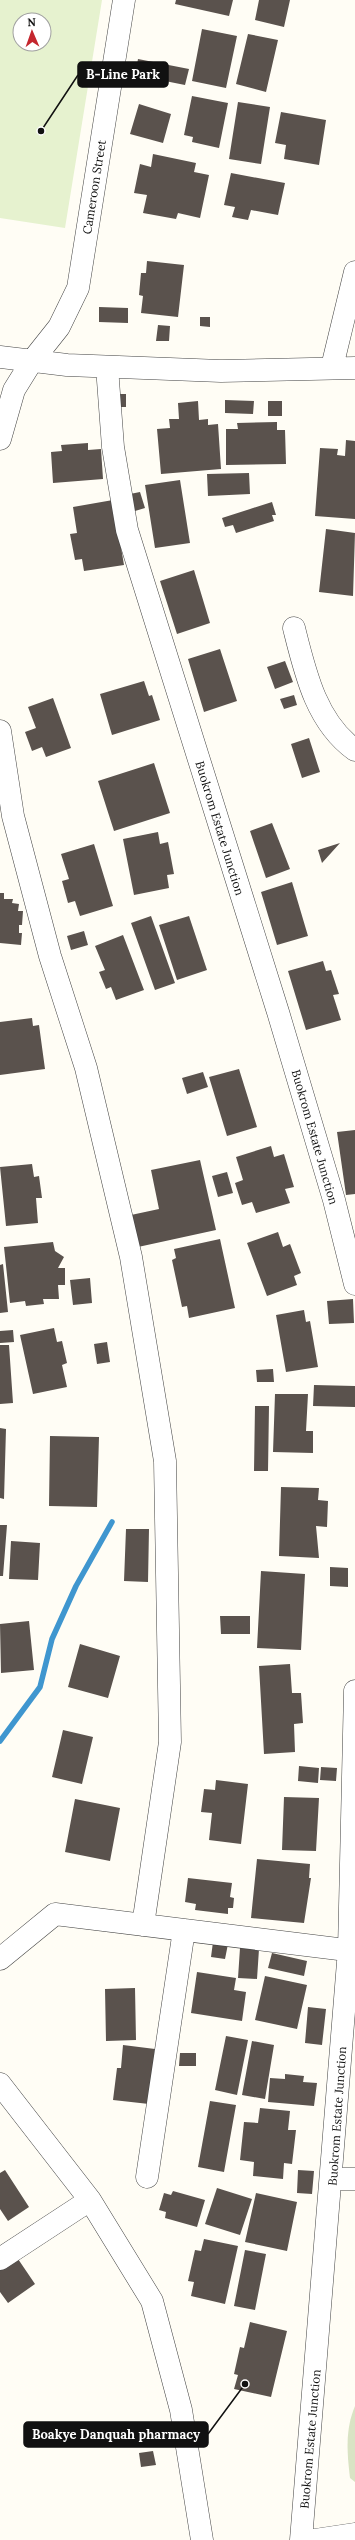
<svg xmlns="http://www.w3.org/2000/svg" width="355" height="2540" font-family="Lora,serif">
  <rect width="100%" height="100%" fill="#fffdf5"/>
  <path fill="#d9e3c4" d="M355,2406V2482L350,2478C347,2452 345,2430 355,2406Z"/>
  <path fill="#e6f2cf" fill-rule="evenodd" d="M0,0H102L65,228L0,218ZM20,20H44V44H20Z"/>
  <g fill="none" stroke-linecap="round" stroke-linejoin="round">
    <path stroke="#3f96cf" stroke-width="5.5" d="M0,1741L40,1687L52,1639L76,1586L112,1522"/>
  </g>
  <path fill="#5a524d" d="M176,0H233L229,16L175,4Z
    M259,0H290L284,27L255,20Z
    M202,29L237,36L226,88L192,81Z
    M248,34L278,40L266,92L236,84Z
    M138,59L189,69L185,85L135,75Z
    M192,96L228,103L219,148L192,142L193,137L184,135Z
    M238,102L270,107L261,164L229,159Z
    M139,104L171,114L163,143L130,134Z
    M281,112L326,120L319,165L284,159L286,145L275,143Z
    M153,154L196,163L194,172L209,175L200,218L178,213L176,219L143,213L147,195L134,193L140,164L151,167Z
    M231,173L285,183L278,215L251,210L248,220L232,217L235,207L224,205Z
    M147,261L184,265L178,317L141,313L143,296L139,295L141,273H146Z
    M99,307L128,308V323L99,322Z
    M200,317H210V327L200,326Z
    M158,325L170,326L169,341H156Z
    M115,394H126V407H116Z
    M225,400L254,401L253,414L225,413Z
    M198,401L199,420L208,419V425L218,424L221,469L161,474L157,429L170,428L169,419H179L178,403Z
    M268,401H282V416H268Z
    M277,422V430H285L286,464L226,465V429H238L237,423Z
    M346,440L355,441V519L315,516L320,448L338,449L337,455L345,456Z
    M88,443V450L101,449L103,479L53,483L51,452L62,451L61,445Z
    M249,473L250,494L208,496L207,474Z
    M180,480L190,543L155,548L145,485Z
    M140,492L145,508L135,511L130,494Z
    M113,500L124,565L84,571L82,559L75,560L70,534L77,533L73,507Z
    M272,502L276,515H272L274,521L236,533L233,525L225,527L222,518Z
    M326,529L355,533L353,596L319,592Z
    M194,570L210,623L177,634L160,581Z
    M220,649L237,701L204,712L188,659Z
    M285,661L293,682L275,689L267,667Z
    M144,681L149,696L152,695L160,720L112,735L100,694Z
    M294,695L297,705L284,709L280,699Z
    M53,698L71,748L46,757L42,747L32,751L25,732L36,728L28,707Z
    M309,738L320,772L302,778L291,744Z
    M154,763L170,813L114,831L98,781Z
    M272,823L290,869L266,878L250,831Z
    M158,832L160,844L168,842L174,874L167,875L169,888L134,895L123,839Z
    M340,843L322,863L318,850Z
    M94,844L113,906L80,916L75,901L68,903L62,881L69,879L61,854Z
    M292,882L308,936L277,945L261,892Z
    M0,893H4V899H13L12,903L19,904L18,911H23L22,925H19V933H22L21,945L0,943Z
    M151,916L175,983L155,990L131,923Z
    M189,916L207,970L177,980L159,925Z
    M84,931L88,945L71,950L67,936Z
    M123,935L144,990L116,1000L111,987L106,989L99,972L105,970L95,946Z
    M323,961L326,971L331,970L339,994L333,995L341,1020L306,1030L288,971Z
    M32,1018L33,1026L39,1025L45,1069L0,1075V1022Z
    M239,1069L257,1127L227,1136L209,1077Z
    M203,1072L208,1087L187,1094L182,1078Z
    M355,1130V1194L346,1195L337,1132Z
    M271,1146L274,1157L284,1154L294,1187L285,1189L290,1203L256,1213L252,1202L242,1205L235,1183L243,1180L236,1157Z
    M200,1160L216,1230L138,1247L131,1215L159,1209L151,1170Z
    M32,1164L34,1177L39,1176L42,1198H36L38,1223L6,1226L0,1167Z
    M227,1172L233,1193L218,1197L212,1176Z
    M278,1232L283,1247L290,1244L301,1273L294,1276L297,1285L267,1296L247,1243Z
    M220,1239L235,1308L189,1318L187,1306L182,1307L172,1260L176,1258L174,1249Z
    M53,1242L55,1251L64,1257L58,1268H65V1285H58L59,1299H43L44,1304L26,1306L25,1301L10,1303L4,1247Z
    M3,1264L8,1312L0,1313V1265Z
    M90,1278L92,1303L73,1305L70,1280Z
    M353,1299L354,1323L329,1324L327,1301Z
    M304,1310L306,1322L310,1321L318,1367L286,1372L276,1315Z
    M54,1328L57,1342L62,1341L67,1363L62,1365L67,1387L33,1394L20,1335Z
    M13,1330L14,1342L0,1343V1331Z
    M107,1342L110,1362L97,1364L94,1344Z
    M0,1345H9L13,1403L0,1404Z
    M273,1369L274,1382H257L256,1370Z
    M314,1385L355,1386V1407L313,1406Z
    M275,1394H308L306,1431H313V1453L273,1452Z
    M255,1406H269L268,1471H254Z
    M0,1428L6,1429L4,1499L0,1498Z
    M50,1436L99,1437L97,1507L49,1506Z
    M281,1487L319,1488L318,1500L328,1501L327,1527L316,1526L319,1558L279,1556Z
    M0,1525H7L3,1576H0Z
    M126,1529H149L148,1582L124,1581Z
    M11,1541L40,1543L38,1580L9,1579Z
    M330,1567L348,1568V1587L330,1586Z
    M261,1571L305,1574L301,1650L257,1648Z
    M220,1616H250V1634H221Z
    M29,1621L34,1670L1,1673L0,1624Z
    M80,1644L120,1656L108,1698L68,1687Z
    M290,1664L292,1693H301L303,1723L294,1724L295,1752L264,1754L259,1666Z
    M63,1730L93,1737L82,1784L52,1777Z
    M299,1766L319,1768L318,1783L298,1781Z
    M321,1767L337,1768L336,1781L320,1780Z
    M216,1780L248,1784L241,1844L209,1840L212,1813L201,1812L204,1789L215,1790Z
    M284,1797L319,1798L316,1851L282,1850Z
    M75,1799L120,1808L110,1861L65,1852Z
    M257,1859L310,1864L309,1878H311L304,1923L251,1918Z
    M188,1878L232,1883L230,1897L234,1898L233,1908H228V1914L195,1910L196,1904L185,1902Z
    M213,1942L228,1944L225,1959L211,1957Z
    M240,1948L259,1949L257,1979L238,1978Z
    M272,1953L307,1961L304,1976L268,1968Z
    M197,1972L236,1978L234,1990L246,1992L242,2021L191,2013Z
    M265,1976L307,1985L297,2029L255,2020Z
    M135,1988L136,2040L106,2041L105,1989Z
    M308,2007L326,2009L322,2045L305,2043Z
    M226,2036L248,2040L237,2095L215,2090Z
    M252,2041L274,2045L265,2099L242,2095Z
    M123,2045L155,2049L149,2104L113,2100L117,2068H121Z
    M180,2053H196V2066H179Z
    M285,2074L304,2076L303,2082L317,2083L314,2106L268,2102L270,2078L285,2079Z
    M210,2101L236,2105L224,2172L198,2167Z
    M260,2108L290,2111L288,2130H296L292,2164L284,2163L283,2179L253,2176L254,2162L240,2160L244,2122L258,2123Z
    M5,2170L29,2207L8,2221L0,2209V2173Z
    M298,2170L314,2171L312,2194L297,2193Z
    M217,2188L252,2199L240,2235L205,2224Z
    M173,2191L205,2200L197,2227L165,2218L166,2212L159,2210L164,2193L171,2195Z
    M256,2193L297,2202L287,2251L245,2242Z
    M204,2239L238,2246L225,2304L191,2296L194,2282L188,2281L195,2250L201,2251Z
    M245,2250L266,2254L255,2310L234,2306Z
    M16,2256L35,2284L8,2303L0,2292V2267Z
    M250,2322L287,2331L271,2397L234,2389L238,2375L234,2374L240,2347L244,2348Z
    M153,2451L156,2465L141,2467L139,2453Z"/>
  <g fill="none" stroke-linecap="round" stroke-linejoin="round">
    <g stroke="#444" stroke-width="23">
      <path id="minor" d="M0,357L67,365L221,371L355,368
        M107,367L113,447L127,530L278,1012L334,1200L355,1284
        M332,367L355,272
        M0,439L14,390L32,361L59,327L78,288L124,0
        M294,628C305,672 316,722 355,750
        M0,731L13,816L50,956L86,1068L131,1257L165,1461L170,1742L143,1925
        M0,1959L55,1914L355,1951
        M0,2084L90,2200L152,2301L181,2410L202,2540
        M147,2177L184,1930
        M332,2179H355
        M0,2259L90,2200
        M301,2540L349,1950L355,1691
        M315,2540L355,2534"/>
    </g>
    <use href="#minor" stroke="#fff" stroke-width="22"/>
  </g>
  <g text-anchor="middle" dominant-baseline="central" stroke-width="4" stroke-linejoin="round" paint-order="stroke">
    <g font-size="12" fill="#111" stroke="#fff">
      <text transform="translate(94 187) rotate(-81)">Cameroon Street</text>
      <text transform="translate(220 828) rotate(73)">Buokrom Estate Junction</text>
      <text transform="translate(315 1137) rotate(74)">Buokrom Estate Junction</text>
      <text transform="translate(337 2116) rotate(-86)">Buokrom Estate Junction</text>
      <text transform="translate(310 2439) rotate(-85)">Buokrom Estate Junction</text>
    </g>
  </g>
  <path fill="none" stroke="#111" stroke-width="1.5" d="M41 131L78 75M245 2384L208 2434"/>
  <g fill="#111" stroke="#fff" stroke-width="1.5">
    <circle cx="41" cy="131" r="4"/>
    <circle cx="245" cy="2384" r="4"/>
  </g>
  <g fill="#111" stroke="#111" stroke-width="1.5">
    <rect x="78" y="62" width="90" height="25" rx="4"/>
    <rect x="24" y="2422" width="184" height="25" rx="4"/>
  </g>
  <g font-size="13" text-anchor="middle" font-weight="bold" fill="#fff">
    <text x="123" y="79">B-Line Park</text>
    <text x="116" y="2439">Boakye Danquah pharmacy</text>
  </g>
  <g transform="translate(32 32) rotate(358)"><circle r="19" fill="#ffffff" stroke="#a0a0a0"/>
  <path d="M0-3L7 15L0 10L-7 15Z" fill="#c4262e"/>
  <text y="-6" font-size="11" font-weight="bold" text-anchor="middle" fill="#111111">N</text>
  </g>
</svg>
